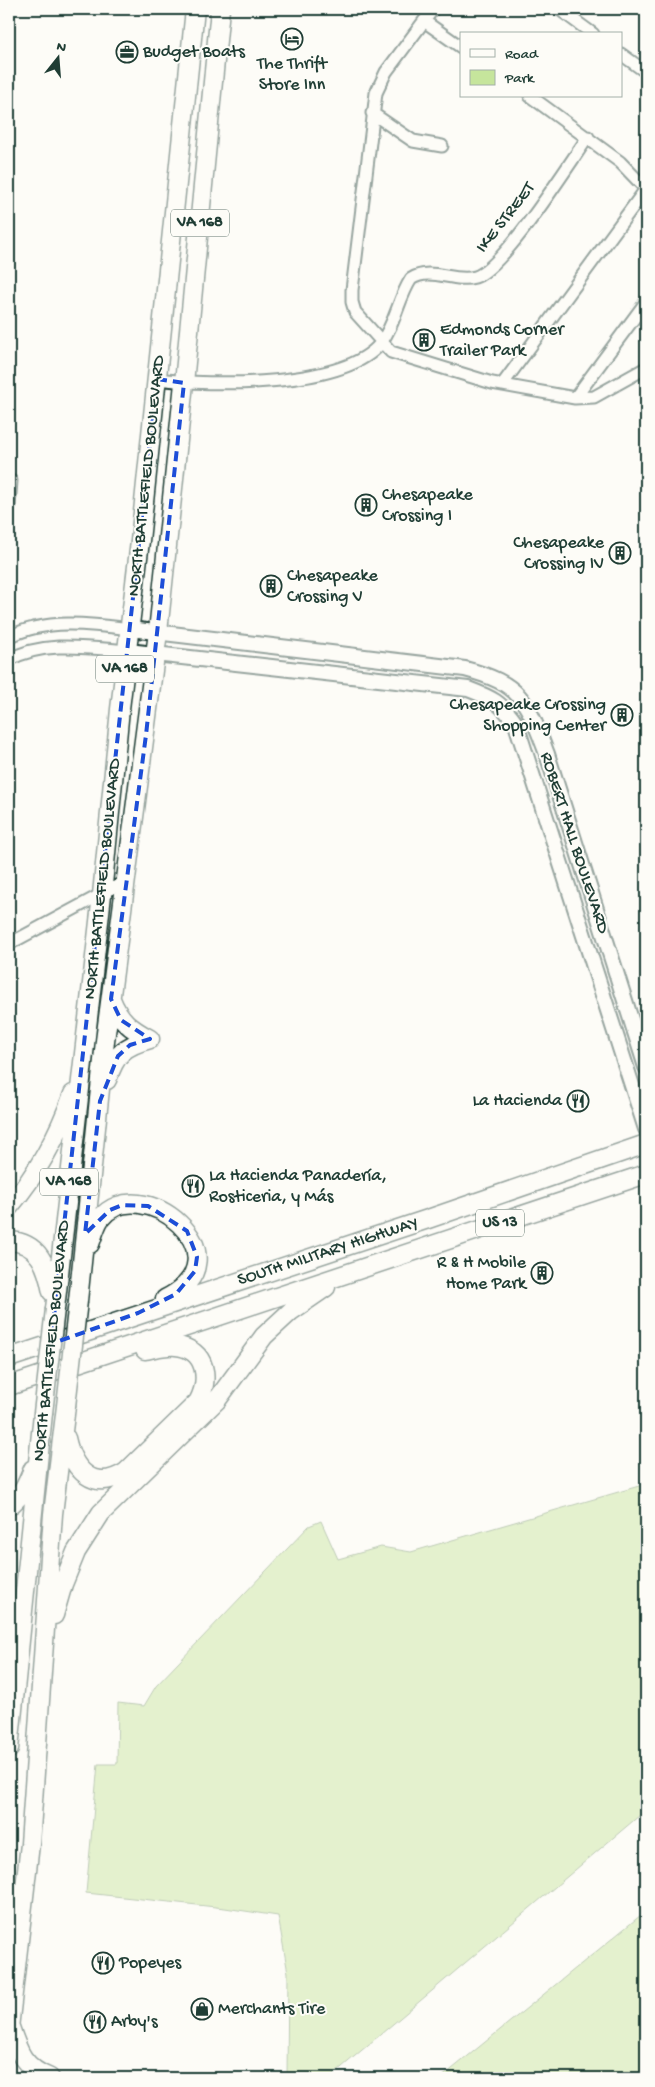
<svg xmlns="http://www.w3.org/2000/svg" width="655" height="2087" font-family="'Gochi Hand',sans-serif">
  <rect width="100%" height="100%" fill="#fdfcf7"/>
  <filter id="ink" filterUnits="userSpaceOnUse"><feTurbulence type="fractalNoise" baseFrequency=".02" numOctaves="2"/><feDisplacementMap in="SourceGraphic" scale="10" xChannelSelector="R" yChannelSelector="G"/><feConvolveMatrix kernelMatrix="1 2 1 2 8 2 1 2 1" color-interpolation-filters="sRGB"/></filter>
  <g filter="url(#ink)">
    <path fill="#c6e59c" stroke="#729168" d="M646,1484V1810L329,2078H287L288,1973L278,1916L225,1908L86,1893L98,1764H117L118,1703L144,1706L156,1686L309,1526L321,1521L338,1559L381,1547L411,1552Z
      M646,1911V2078H441Z"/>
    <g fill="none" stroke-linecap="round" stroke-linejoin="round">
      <g stroke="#1f3d34" stroke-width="15">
        <path id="minor" d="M433,9L386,72L376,93L352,290V302L355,312L391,352L492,383L575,398L594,397L646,368
          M559,9L593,34
          M424,21L461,47
          M621,54L646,72
          M530,96L620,162L646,189
          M372,113L413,141L442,146
          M157,379C210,386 344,388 380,344C395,325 398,299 411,279C431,266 453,283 475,277C503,269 568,165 588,137
          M502,385L646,189
          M575,398L646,302
          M9,480L11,481L9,507
          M9,637C45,618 91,624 130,629
          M9,660C44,640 89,648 128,651
          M9,944L126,881"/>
      </g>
      <g stroke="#1f3d34" stroke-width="18">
        <path id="tertiary" d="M130,629L465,669C522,684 527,701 547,754L646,1067
          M128,651L468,689C492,698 501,702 516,724L646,1129"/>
      </g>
      <g stroke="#1f3d34" stroke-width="21">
        <path id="primary" d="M111,999C119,1020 131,1029 150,1039
          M107,1080C116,1053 124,1046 150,1039
          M9,1207C38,1173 58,1136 73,1094
          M9,1241C39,1242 47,1266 52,1292
          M90,1244C93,1236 95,1227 100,1219C139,1168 251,1256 165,1299
          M78,1301L105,1041L158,632L184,383L220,9
          M55,1309L102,895L120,709L140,541L195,9
          M9,1358L428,1219L646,1144
          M9,1386L646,1174
          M66,1438C73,1470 93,1493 126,1472L198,1402C210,1380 207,1349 176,1346C166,1345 155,1348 145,1350
          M9,1506C22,1496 27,1484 33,1469
          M54,1615L63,1584L76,1552L101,1513L217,1400L264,1336L291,1311L326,1287
          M9,1622L12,1654
          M9,1749L43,1413
          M9,2024C18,2051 22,2067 50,2078
          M9,2028L30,1844L53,1514L66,1406"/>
      </g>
      <use href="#minor" stroke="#fdfcf7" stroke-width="11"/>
      <use href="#tertiary" stroke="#fdfcf7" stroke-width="14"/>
      <use href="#primary" stroke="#fdfcf7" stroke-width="18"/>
      <g stroke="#1f3d34" stroke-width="21" stroke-linecap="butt">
        <path id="primary-bridge" d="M66,1406L78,1301
          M43,1413L55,1309"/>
      </g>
      <use href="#primary-bridge" stroke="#fdfcf7" stroke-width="18"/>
    </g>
  </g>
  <path d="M0 0H655V2087H0ZM157,379L184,383L146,735L111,999L121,1020L150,1039L130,1045L118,1056L100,1101L85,1234L110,1210L122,1205L148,1206L187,1231L197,1257L195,1271L176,1294L138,1313L51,1344Z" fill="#fdfcf7" fill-opacity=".55" fill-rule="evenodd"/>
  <path fill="none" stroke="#1d4ed8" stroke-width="4" stroke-dasharray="10 6" stroke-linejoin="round" d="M157,379L184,383L146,735L111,999L121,1020L150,1039L130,1045L118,1056L100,1101L85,1234L110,1210L122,1205L148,1206L187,1231L197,1257L195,1271L176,1294L138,1313L51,1344Z"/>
  <defs>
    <g id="hotel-ring" transform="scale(1.125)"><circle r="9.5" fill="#fdfcf7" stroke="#1f3d34" stroke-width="1.5"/><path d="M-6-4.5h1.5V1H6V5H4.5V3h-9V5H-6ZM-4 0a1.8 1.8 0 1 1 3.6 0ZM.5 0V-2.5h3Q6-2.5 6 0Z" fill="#1f3d34"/></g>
    <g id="office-ring" transform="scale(1.125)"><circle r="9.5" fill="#fdfcf7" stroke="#1f3d34" stroke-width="1.5"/><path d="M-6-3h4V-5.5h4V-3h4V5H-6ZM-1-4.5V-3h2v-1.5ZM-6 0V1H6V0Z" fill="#1f3d34"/></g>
    <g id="building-ring" transform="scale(1.125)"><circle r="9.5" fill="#fdfcf7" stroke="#1f3d34" stroke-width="1.5"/><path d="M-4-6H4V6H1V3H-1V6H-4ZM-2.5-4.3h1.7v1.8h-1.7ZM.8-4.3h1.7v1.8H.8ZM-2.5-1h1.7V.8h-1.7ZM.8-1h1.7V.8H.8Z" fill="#1f3d34"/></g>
    <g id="restaurant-ring" transform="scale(1.125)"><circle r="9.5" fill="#fdfcf7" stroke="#1f3d34" stroke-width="1.5"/><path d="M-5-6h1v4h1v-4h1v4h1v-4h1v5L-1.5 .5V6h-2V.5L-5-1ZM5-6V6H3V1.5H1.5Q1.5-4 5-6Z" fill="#1f3d34"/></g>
    <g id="shop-ring" transform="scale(1.125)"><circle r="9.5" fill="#fdfcf7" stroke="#1f3d34" stroke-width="1.5"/><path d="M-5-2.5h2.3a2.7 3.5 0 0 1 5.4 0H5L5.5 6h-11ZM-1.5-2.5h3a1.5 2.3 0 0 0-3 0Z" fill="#1f3d34"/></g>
  </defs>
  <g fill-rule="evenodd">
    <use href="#hotel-ring" x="292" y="39"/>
    <use href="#office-ring" x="127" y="52"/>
    <use href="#building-ring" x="424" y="340"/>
    <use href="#building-ring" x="366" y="505"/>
    <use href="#building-ring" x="620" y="553"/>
    <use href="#building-ring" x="271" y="586"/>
    <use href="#building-ring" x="622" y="715"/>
    <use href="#restaurant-ring" x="578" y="1101"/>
    <use href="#restaurant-ring" x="193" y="1186"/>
    <use href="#building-ring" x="542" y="1273"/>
    <use href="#restaurant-ring" x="103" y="1963"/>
    <use href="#shop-ring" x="202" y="2009"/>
    <use href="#restaurant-ring" x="95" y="2022"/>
  </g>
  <g text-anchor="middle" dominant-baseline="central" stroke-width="4" stroke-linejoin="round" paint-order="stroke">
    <g fill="#fdfcf7" stroke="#62766e" stroke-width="1">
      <rect x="171" y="209.5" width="58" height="27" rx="4"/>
      <rect x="96" y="655.5" width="58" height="27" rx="4"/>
      <rect x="40" y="1168.5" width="58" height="27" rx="4"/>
      <rect x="476" y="1209.5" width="48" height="27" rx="4"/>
    </g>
    <g font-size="16" font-weight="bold" fill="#1f3d34">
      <text x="200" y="223">VA 168</text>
      <text x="125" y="669">VA 168</text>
      <text x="69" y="1182">VA 168</text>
      <text x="500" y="1223">US 13</text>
    </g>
    <g font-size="18" fill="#1f3d34" stroke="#fdfcf7" text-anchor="start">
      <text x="143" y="52">Budget Boats</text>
      <text x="292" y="64" text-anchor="middle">The Thrift<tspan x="292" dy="21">Store Inn</tspan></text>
      <text x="440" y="330">Edmonds Corner<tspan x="440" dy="21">Trailer Park</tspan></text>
      <text x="382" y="495">Chesapeake<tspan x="382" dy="21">Crossing I</tspan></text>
      <text x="604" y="543" text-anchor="end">Chesapeake<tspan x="604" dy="21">Crossing IV</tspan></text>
      <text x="287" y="576">Chesapeake<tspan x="287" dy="21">Crossing V</tspan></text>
      <text x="606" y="705" text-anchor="end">Chesapeake Crossing<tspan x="606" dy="21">Shopping Center</tspan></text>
      <text x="562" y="1101" text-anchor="end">La Hacienda</text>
      <text x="209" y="1176">La Hacienda Panadería,<tspan x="209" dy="21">Rosticeria, y Más</tspan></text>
      <text x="526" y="1263" text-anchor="end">R &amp; H Mobile<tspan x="526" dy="21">Home Park</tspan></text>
      <text x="119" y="1963">Popeyes</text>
      <text x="218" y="2009">Merchants Tire</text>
      <text x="111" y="2022">Arby's</text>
    </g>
    <g font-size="18" fill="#1f3d34" stroke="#fdfcf7">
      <text transform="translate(506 218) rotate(-52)">IKE STREET</text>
      <text transform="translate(147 476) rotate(-84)">NORTH BATTLEFIELD BOULEVARD</text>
      <text transform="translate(574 843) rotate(72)">ROBERT HALL BOULEVARD</text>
      <text transform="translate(103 879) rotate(-84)">NORTH BATTLEFIELD BOULEVARD</text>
      <text transform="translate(328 1252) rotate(-18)">SOUTH MILITARY HIGHWAY</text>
      <text transform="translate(52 1341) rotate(-84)">NORTH BATTLEFIELD BOULEVARD</text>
    </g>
  </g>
  <rect width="655" height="2087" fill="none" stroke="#fdfcf7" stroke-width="30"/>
  <rect x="15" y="15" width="625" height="2057" fill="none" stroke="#1f3d34" stroke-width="2" filter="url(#ink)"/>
  <rect x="460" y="32" width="162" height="65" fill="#fdfcf7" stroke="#a4b0a9"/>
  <rect x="470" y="49" width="25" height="8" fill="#fdfcf7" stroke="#a4b0a9"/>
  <text x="505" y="58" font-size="15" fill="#1f3d34">Road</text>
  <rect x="470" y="70" width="25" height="15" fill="#c6e59c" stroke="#a4b0a9"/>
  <text x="505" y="82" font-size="15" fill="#1f3d34">Park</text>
  <g transform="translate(58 58) rotate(17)" stroke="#fdfcf7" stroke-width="4" paint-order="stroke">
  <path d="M0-4L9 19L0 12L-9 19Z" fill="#1f3d34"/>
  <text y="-8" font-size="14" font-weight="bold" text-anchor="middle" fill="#1f3d34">N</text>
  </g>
</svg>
